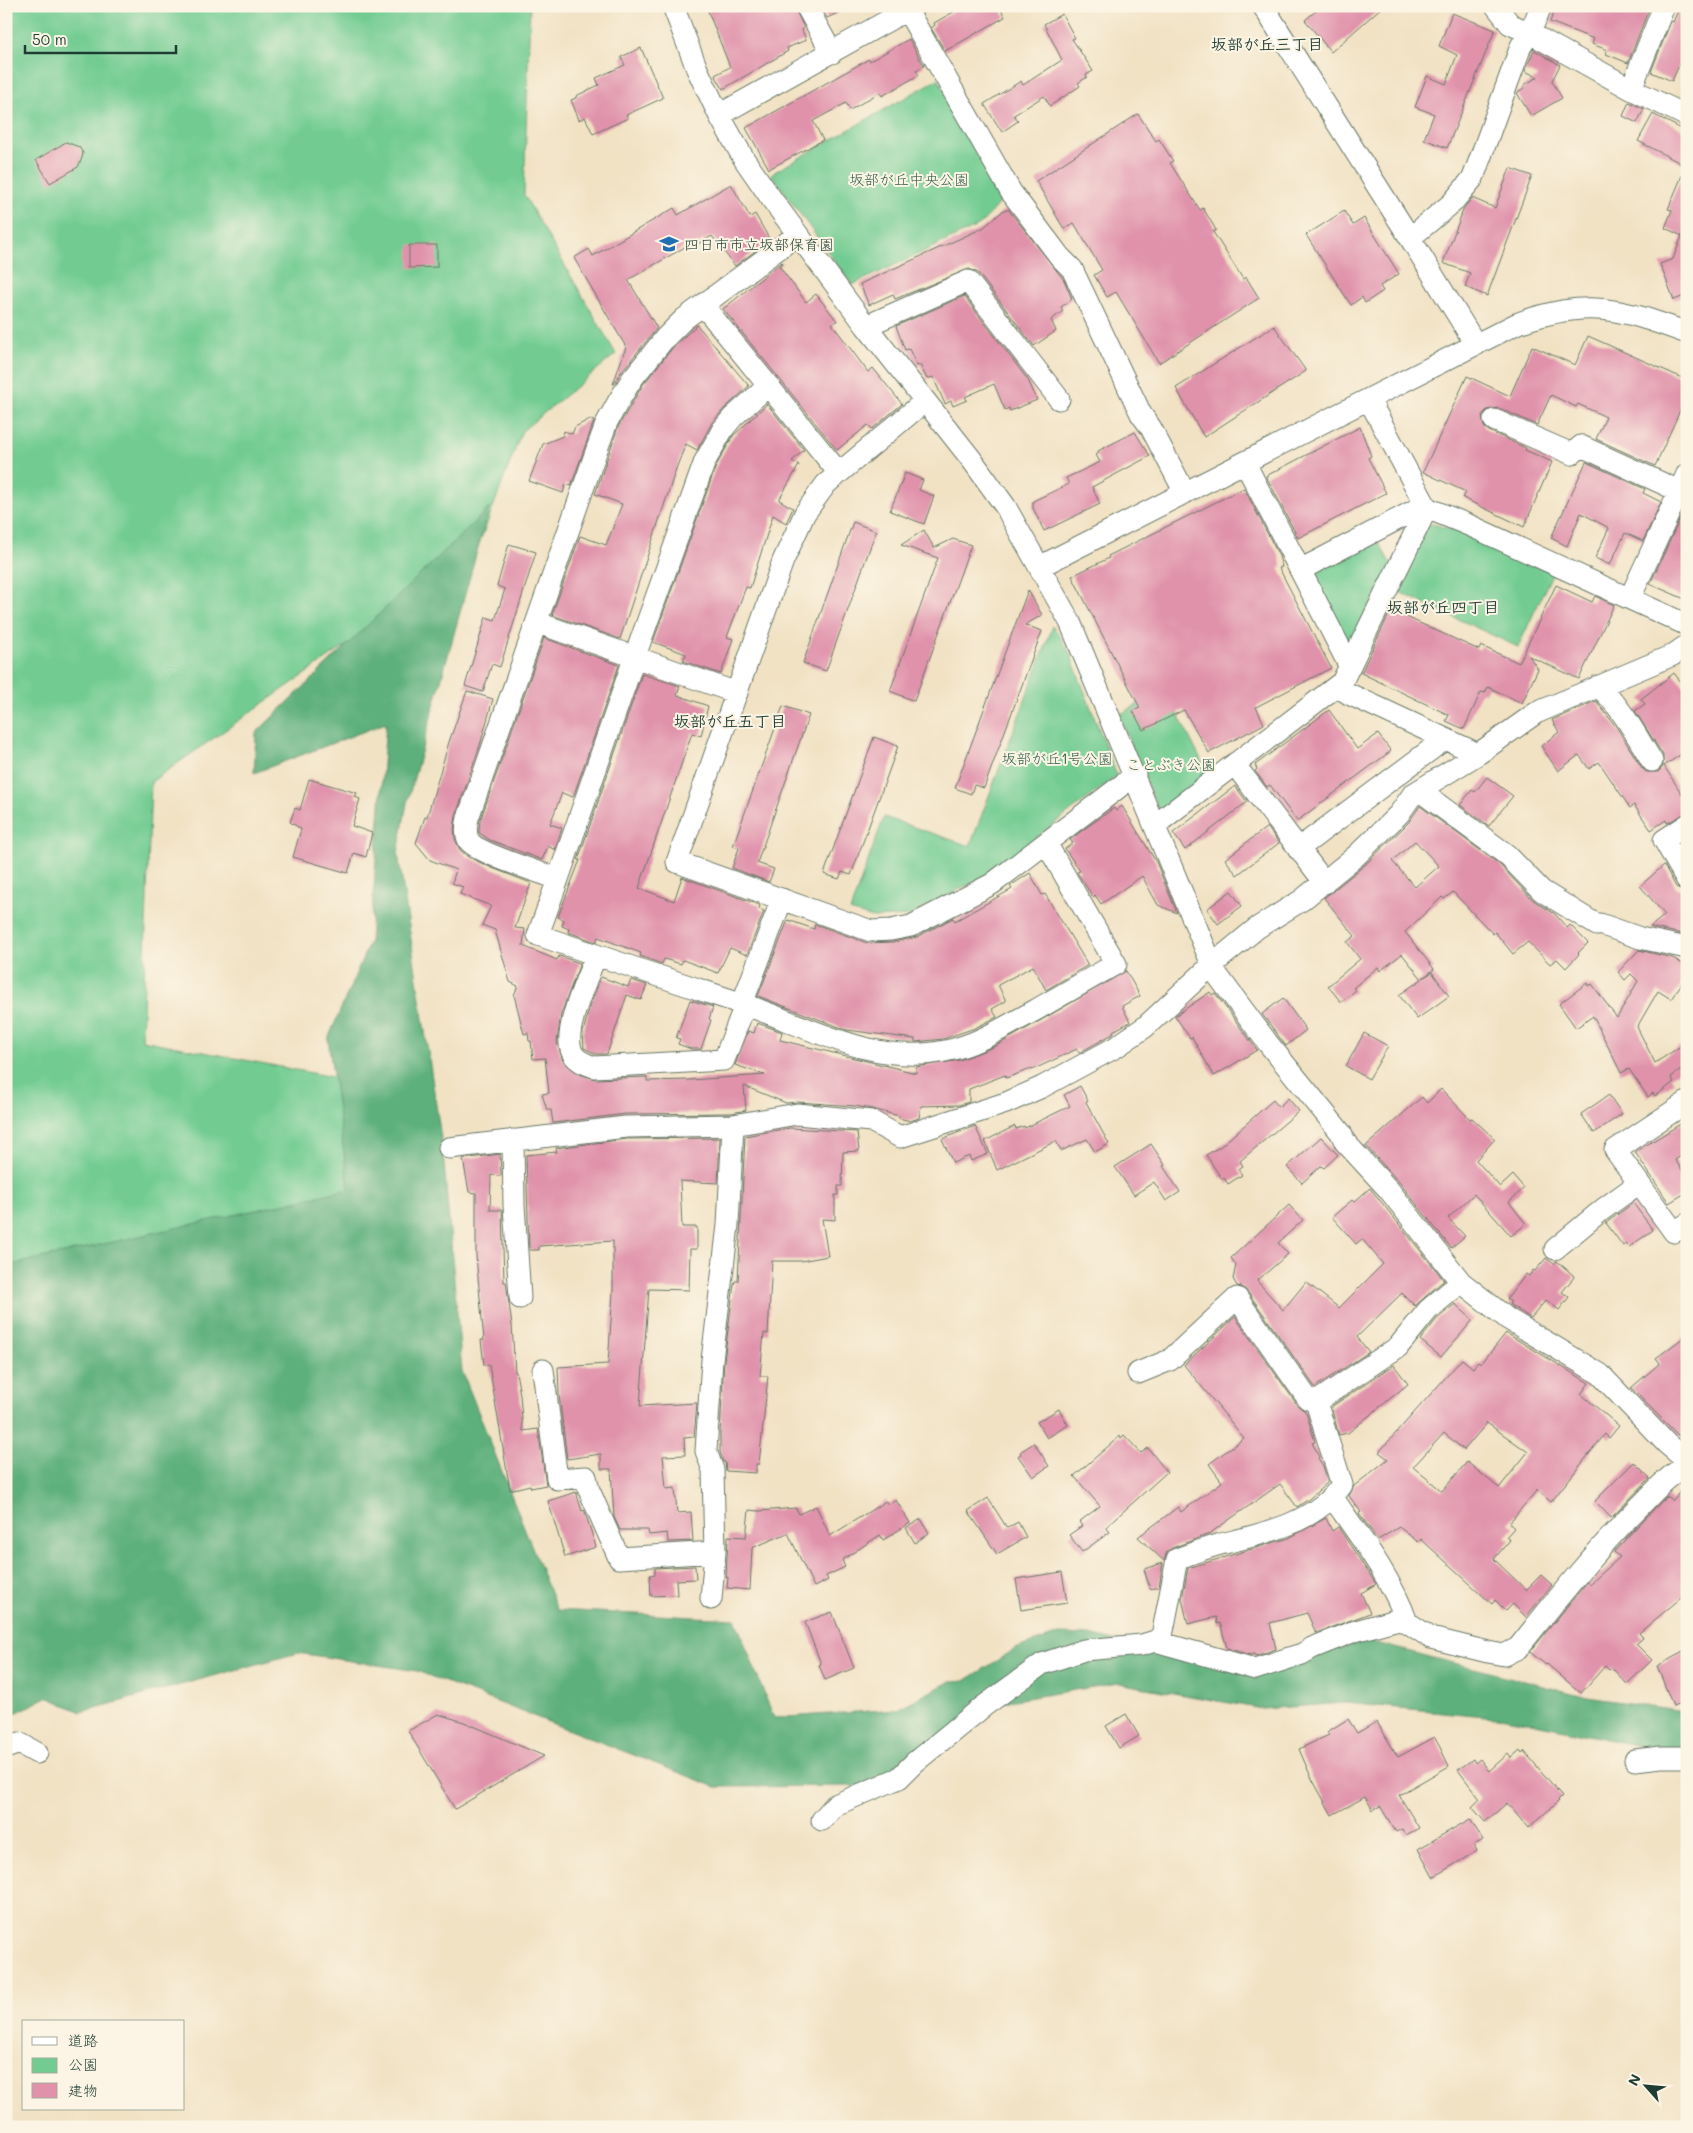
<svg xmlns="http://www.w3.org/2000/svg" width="1693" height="2133" font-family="Mali,'Klee One',sans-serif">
  <rect width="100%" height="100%" fill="#fcf5e5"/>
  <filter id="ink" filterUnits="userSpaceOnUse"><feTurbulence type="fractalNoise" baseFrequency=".02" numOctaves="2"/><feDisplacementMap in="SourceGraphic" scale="10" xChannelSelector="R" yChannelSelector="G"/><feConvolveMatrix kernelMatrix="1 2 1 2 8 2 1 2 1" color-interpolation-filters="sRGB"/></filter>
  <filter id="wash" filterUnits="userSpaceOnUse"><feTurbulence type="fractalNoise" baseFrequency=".0096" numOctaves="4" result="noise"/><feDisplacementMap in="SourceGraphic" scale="20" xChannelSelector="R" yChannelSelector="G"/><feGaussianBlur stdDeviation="1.12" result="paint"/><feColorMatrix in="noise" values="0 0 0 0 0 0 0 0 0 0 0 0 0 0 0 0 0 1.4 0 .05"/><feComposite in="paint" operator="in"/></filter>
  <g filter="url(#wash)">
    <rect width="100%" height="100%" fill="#f1e2c4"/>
    <path fill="#72cc92" stroke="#488463" d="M6,6H530L524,195L616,354L522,431L475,555L151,782L142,1040L353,1081L360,1191L6,1285Z
      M938,79L1004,197L980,225L852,285L771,174Z
      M1432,524L1471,534L1553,572L1518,647L1395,590L1427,526Z
      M1375,537L1391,564L1350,648L1308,573Z
      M1053,626L1069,651L1117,776L987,875L909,916L873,918L850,911L884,817L970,846Z
      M1165,689L1209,776L1162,810L1157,808L1119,715Z"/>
    <path fill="#5db07c" stroke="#3e7658" d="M489,508L407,803L398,853L443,1151L462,1371L557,1610L735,1619L774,1718L897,1709L951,1681L966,1680L1017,1648L1059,1634L1090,1635L1253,1674L1364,1640L1587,1697L1685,1711L1687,1712V1749L1649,1748L1507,1718L1345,1703L1262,1709L1118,1683L1003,1702L862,1786L716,1787L417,1671L298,1653L81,1712L47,1697L6,1718V1266L349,1189L328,1039L370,941L386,723L254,773L256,733Z"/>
    <g id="blocks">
      <path fill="#e092ab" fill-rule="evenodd" d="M706,6H794L804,28L802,30L806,40L787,48L788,51L723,89L715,75L730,67Z
        M820,6H852L827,18Z
        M964,6H999L1005,17L945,51L931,28L935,25L934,23Z
        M1322,6H1383L1331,52L1305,20Z
        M1556,6H1637L1648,11L1628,63L1606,54L1607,50L1592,44L1594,39L1550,22Z
        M1680,6H1687V47L1672,81L1651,72L1671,21L1673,22Z
        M1452,13L1495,30L1447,148L1424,139L1434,114L1415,107L1427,76L1446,84L1457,55L1439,46Z
        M1062,14L1075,38L1072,39L1093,71L1086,75L1087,77L1078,83L1080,86L1050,106L1044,96L1014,115L1018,121L1002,132L984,104L1021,81L1023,85L1062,60L1044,24Z
        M909,39L924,66L916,71L919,75L882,96L880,92L850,110L846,103L813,121L823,140L769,169L746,128L869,59L870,61Z
        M641,48L663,98L626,115L628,118L593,134L585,117L579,120L571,100L576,98V96L599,85L596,78L625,65L621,57Z
        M1534,50L1560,65L1552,81L1562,98L1531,116L1517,93L1525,87L1524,85L1538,77L1525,71Z
        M1629,102L1644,109L1637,123L1623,116Z
        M1138,114L1156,141L1159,139L1173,161L1170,163L1200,210L1203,208L1216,230L1213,232L1243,279L1246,277L1259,298L1159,363L1116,292L1107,297L1094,275L1102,270L1074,223L1064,229L1036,181Z
        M1653,114L1687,132V295L1674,300L1660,264L1673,259L1682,236L1665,228L1672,210L1668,209L1686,166L1638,141Z
        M66,142L79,147L83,153L82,158L78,167L50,183L36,160Z
        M1510,168L1532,176L1487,296L1465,287L1470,273L1443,263L1464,208L1472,198L1495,208Z
        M731,184L750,217L755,214L770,240L735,266L712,236L692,247L690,244L628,280L657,328L622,371L614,384H613L626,347L574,258L589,249L593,256L674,208L678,215Z
        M1008,209L1064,280L1072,299L1061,307L1063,311L1051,320L1056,331L1034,346L978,273L969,269L895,299L893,294L869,305L860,284L983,228L1004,210L1006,211Z
        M1344,211L1353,225L1364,218L1399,274L1380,286L1383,291L1365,303L1362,297L1351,305L1306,235Z
        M409,245H437V267L409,268Z
        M782,262L783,263L779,266L806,302L816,294L837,321L832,324L868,372L873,368L902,404L872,429L868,425L837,450L723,309Z
        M964,296L1028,380L1037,400L1010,411L1009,408L1005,410L994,384L965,397L967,400L953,406L951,401L945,404L933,377L927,379L920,365L917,366L909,349L905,350L896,326Z
        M697,325L749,386L725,408L713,421L697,450L686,444L677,466L620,639L552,615L580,536L606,545L622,504L595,494L618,427L642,386L674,346Z
        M1274,326L1306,371L1204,437L1176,388Z
        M1588,336L1687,380V395L1655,466L1596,439L1606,417L1578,404L1576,407L1551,395L1537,425L1499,408L1487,410L1482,415L1484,427L1489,431L1526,448L1525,450L1552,462L1524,527L1463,498L1466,492L1423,472L1467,376L1510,396L1532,346L1575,365Z
        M767,404L804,450L792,461L799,465L779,500L793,508L786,523L773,515L750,588L746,587L727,637L733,639L721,674L683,661L686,654L653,642L716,466L733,436Z
        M590,419L594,421L571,486L566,484L563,493L529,481L543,444L563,436L564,431L572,434L575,427Z
        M1360,427L1371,456L1368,458L1386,493L1298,538L1266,476Z
        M1135,432L1150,456L1092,487L1100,504L1044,531L1033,508V501L1069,484L1066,478L1100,462L1096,455L1099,453L1098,451Z
        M1586,462L1645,489L1643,493L1661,502L1643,541L1625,533L1610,565L1595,558L1609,528L1581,513L1567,546L1551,538Z
        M905,473L923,480L919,490L934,496L924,524L890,511Z
        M1244,488L1279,556L1282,567L1279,568L1331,668L1256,707L1264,724L1209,753L1184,710L1143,730L1133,711L1140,708L1072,576L1109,558L1108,556Z
        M1683,512L1687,514V600L1650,584Z
        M853,522L876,531L826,671L803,663Z
        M924,530L934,548L953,539L971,545L914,701L890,691L938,558L901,545Z
        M509,544L536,552L500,667L492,664L483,692L465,686L486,617L495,620L505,589L497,586Z
        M1556,585L1592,602L1595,596L1614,605L1579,679L1529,656L1538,669L1522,703L1488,687L1485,693L1481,692L1464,729L1446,721L1449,715L1361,673L1391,610L1479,650L1481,646L1519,663Z
        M1028,590L1042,615L1025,625L1042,631L984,788L974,785L971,794L955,788Z
        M544,638L619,665L573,797L562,793L550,824L562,828L555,850L548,846L542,860L490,840L479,833V830L480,821Z
        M1674,673L1687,690V750L1664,766L1687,802V813L1667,823L1666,820L1651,830L1634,805L1630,808L1599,762L1589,769L1579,755L1558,771L1541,746L1559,732L1552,720L1596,701L1617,728L1642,768L1646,772H1658L1663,767V755L1635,711L1645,704L1641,699Z
        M642,674L680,686L677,695L708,706L701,736L692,733L639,888L674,901L682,877L760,905L759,909L764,911L747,955L730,948L718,973L683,960L681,964L664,959L662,964L640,956L641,953L598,937L596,942L568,932L569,929L562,926L564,920L558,917L580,860H578Z
        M467,691L493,699L481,742L456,815L454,829L455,839L460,850L468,857L492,868L531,883L515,928L525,929L523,946L557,960L559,956L580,963L561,1014L557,1042L563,1061L579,1074L595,1079L647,1077V1081L690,1080L765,1075L735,1065L748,1031L754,1033L757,1023L782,1032L780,1040L916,1073V1067L960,1060L996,1046L1126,971L1140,996L1122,1006L1130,1022L1113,1031L1114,1033L1109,1036L1079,1053L1077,1049L1032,1070L1031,1069L1006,1078L1005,1075L969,1089V1102L959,1105L921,1106L919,1118L910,1121L899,1118V1116L873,1109L855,1106L798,1102L786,1103L744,1086L746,1110L732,1113L626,1114L553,1123L551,1110H547L542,1094L549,1093L545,1058L533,1059L531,1041H529L528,1033L524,1034L514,995L518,986L510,982L495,930L482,925L491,906L460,894L463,887L452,883L456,870L430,860L416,843L425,817H427L449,742Z
        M783,706L809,715L757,863L774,869L769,882L732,868L739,848L733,846Z
        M1329,710L1357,749L1378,734L1391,751L1297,821L1270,785L1267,787L1255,771L1257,769L1255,765Z
        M874,737L898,746L851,875L842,872L839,879L824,874Z
        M1487,777L1513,796L1489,826L1460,805L1472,790L1475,792Z
        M309,779L357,793L355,797L360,799L352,826L372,833L366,857L354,853L348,873L293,857L301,829L290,822L295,808L300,810Z
        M1235,786L1247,802L1185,850L1173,833Z
        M1122,806L1156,862L1177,913L1158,905L1142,876L1101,904L1095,895L1093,897L1082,880L1077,872L1080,871L1065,849L1073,843L1070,840L1076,835L1114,808L1116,811Z
        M1420,806L1499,864L1533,900L1555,914L1567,928L1570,925L1588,943L1578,953L1579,954L1566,968L1557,959L1550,964L1528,942L1513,954L1495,932L1493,934L1453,892L1444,899L1442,897L1405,932L1434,969L1423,978L1432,972L1449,996L1417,1019L1399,995L1422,979L1402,954L1380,971L1378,967L1353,988L1356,990L1341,1002L1328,986L1360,959L1347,942L1355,936L1324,898L1366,864L1408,823ZM1415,841L1439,866L1415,887L1392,861Z
        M1267,827L1279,843L1237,875L1225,859Z
        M1664,865L1676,887L1687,892V930L1682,934L1650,927L1665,915L1640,886Z
        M1030,873L1042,895L1045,894L1088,965L1046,990L1033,966L998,985L1006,1001L992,1009L997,1017L975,1028L943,1039L915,1042V1039L847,1030L758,996L788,920L814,929L815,924L867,943L893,942L917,937L953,918L955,921L1012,889L1010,886Z
        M1231,891L1242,906L1218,924L1207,909Z
        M1639,950L1673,958L1687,967V976L1671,999L1658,991L1637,1027L1655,1063L1687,1042V1066L1671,1077L1674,1082L1655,1096L1653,1093L1648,1097L1629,1069L1621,1073L1593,1016L1576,1028L1559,1004L1587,983L1588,986L1592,984L1617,1018L1638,981L1631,974L1625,980L1618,972Z
        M601,977L628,987L631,980L647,985L641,1000L627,995L607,1054H596L584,1048L583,1033L589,1008Z
        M1210,992L1212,995L1215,993L1257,1050L1214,1076L1192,1037L1190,1038L1175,1016Z
        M1283,998L1306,1030L1286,1046L1262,1014Z
        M690,1000L713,1007L709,1019L711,1020L701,1049H691L678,1044L680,1039L676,1038Z
        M1364,1033L1388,1046L1369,1079L1346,1066Z
        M1080,1086L1088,1101L1086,1102L1109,1144L1095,1152L1087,1139L1061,1151L1056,1141L997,1170L985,1141L1015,1126L1016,1129L1024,1126L1025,1128L1070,1106L1064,1095Z
        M1441,1089L1470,1119L1472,1118L1495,1139L1476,1160L1500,1187L1513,1175L1524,1188L1509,1202L1526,1224L1511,1236L1474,1194L1448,1218L1465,1236L1451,1248L1399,1182L1366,1146L1422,1097L1427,1103Z
        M1609,1095L1622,1114L1594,1133L1581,1114Z
        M1288,1098L1299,1111L1240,1161L1243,1166L1238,1169L1242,1175L1228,1184L1224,1178L1222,1179L1206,1155L1221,1146L1273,1100L1279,1107Z
        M1687,1120V1152L1675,1160L1687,1177V1192L1669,1203L1635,1152Z
        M975,1126L988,1154L971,1161L969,1156L953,1163L942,1139Z
        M790,1128L857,1132L859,1151L843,1152L842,1186H838V1195H835V1220L822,1219L828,1256L801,1261H772L768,1334L764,1333L760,1376H768L759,1464H756V1473L726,1471L725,1462H723L720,1452V1434L724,1361L734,1284L735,1281H738L745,1136Z
        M1321,1137L1338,1155L1324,1168L1321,1166L1302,1183L1287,1167Z
        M720,1138L718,1183L680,1181L682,1227H697V1249H690L689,1290L649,1289L640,1406L697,1403L694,1437L684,1438L685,1455L663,1456L666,1489L675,1488L677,1513L691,1512L693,1541L668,1542L667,1533L649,1535L648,1530H620L614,1517L611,1469H601V1454L567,1459L559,1394L558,1367L608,1364L613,1292V1241L539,1246V1250H529L526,1155L557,1152L556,1148L627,1139Z
        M1151,1144L1165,1165L1163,1166L1180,1192L1166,1201L1154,1182L1134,1195L1115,1167Z
        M500,1154L501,1176L491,1175L490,1210H502L504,1282H506L512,1325L515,1372H516L520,1395L523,1431L538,1429L546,1485L531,1488L530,1485L510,1490L489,1365H484L481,1340H484L476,1256V1193L469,1192L463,1159Z
        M1370,1188L1444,1280L1415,1306L1402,1293L1357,1337L1369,1352L1315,1387L1247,1291L1242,1287L1237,1286L1233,1279L1236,1265L1231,1258L1289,1205L1303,1220L1278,1243L1288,1254L1257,1281L1283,1310L1306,1282L1339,1308L1383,1264L1362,1239L1356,1244L1332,1217L1352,1200L1354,1202Z
        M1633,1203L1653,1230L1629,1247L1626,1244L1623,1246L1606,1223Z
        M1546,1258L1554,1264L1557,1261L1573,1275L1574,1277L1562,1292L1569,1297L1559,1310L1546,1300L1531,1318L1509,1304L1511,1302L1507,1299L1526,1274L1529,1276L1533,1270L1535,1271Z
        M1455,1304L1473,1320L1441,1357L1420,1340L1437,1319Z
        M1235,1317L1298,1406L1306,1412L1315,1442L1312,1443L1320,1457L1318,1458L1323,1466L1328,1482L1309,1499L1297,1507L1280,1484L1209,1534L1172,1548L1167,1551L1164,1561L1138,1537L1178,1507L1181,1512L1222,1482L1209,1464L1244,1438L1184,1365Z
        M1506,1333L1589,1383L1581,1394L1619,1426L1609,1438L1605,1434L1551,1502L1537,1490L1509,1523L1514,1528L1506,1537L1510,1540L1494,1559L1526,1590L1541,1575L1552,1585L1526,1617L1513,1604L1506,1611L1495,1600L1492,1604L1421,1539L1418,1542L1399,1527L1378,1540L1359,1513L1361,1512L1349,1496L1354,1486L1388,1459L1379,1452L1462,1359L1473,1368L1478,1362L1481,1364ZM1487,1423L1528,1452L1499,1488L1467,1462L1442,1491L1413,1467L1444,1433L1464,1450Z
        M1687,1335V1444L1631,1388L1660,1363L1656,1358Z
        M1394,1365L1408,1384L1348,1433L1339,1435L1331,1407Z
        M1059,1409L1068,1425L1047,1438L1037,1422Z
        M1124,1435L1141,1453L1148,1448L1167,1472L1106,1527L1110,1532L1082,1552L1069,1535L1082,1526L1079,1522L1100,1506L1074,1476L1120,1436L1121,1438Z
        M1034,1443L1049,1466L1033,1477L1018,1456L1021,1454L1020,1452Z
        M1634,1462L1650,1478L1611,1518L1595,1501Z
        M1687,1484V1593L1639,1633L1643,1638L1636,1644L1652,1660L1627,1684L1612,1668L1609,1670L1605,1666L1581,1693L1547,1664L1546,1665L1530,1652L1587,1582L1590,1584L1620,1557L1614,1552L1633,1531L1667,1496L1672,1501Z
        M576,1492L582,1511L584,1510L585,1512L596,1547L565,1557L548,1501Z
        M988,1498L1007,1528L1018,1522L1026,1537L997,1554L968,1511Z
        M896,1500L910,1523L883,1540L880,1535L842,1560L845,1567L826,1576L828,1580L814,1587L788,1533L752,1548L750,1590L727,1588L728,1577L726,1578L728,1536L746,1537L749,1510L759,1511L796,1508L799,1514L816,1506L830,1536L886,1501L888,1505Z
        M1326,1518L1332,1531L1338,1527L1376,1584L1361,1593L1370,1613L1316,1633L1307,1613L1270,1623L1276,1649L1255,1656L1254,1654L1250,1655L1227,1648L1220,1623L1217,1624L1216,1617L1188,1624L1182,1599L1188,1568L1289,1538Z
        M921,1519L929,1533L915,1543L906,1528Z
        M1163,1563L1159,1587L1150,1589L1144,1569Z
        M695,1566L696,1579L676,1580L677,1595L651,1596L650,1575L655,1574V1568Z
        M1062,1572L1067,1603L1021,1610L1016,1579Z
        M832,1612L854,1668L825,1680L819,1665L821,1664L805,1622Z
        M1687,1650V1700L1673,1706L1657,1666Z
        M438,1714L464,1722L544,1756L455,1809L408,1731Z
        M1126,1714L1139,1736L1119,1748L1106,1726Z
        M1348,1719L1357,1733L1377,1722L1398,1757L1435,1737L1449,1766L1399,1795L1419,1828L1406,1835L1402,1829L1396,1832L1380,1806L1373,1810L1365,1797L1332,1815L1311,1777L1299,1749L1329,1735L1327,1732Z
        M1520,1750L1522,1753L1524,1751L1562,1796L1558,1800L1559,1801L1528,1828L1507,1803L1485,1822L1472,1807L1480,1799L1458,1770L1473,1759L1475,1763L1480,1759L1489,1771L1508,1754L1511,1758Z
        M1470,1819L1483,1840L1474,1845L1477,1851L1433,1877L1418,1849Z"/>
    </g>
  </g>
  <g filter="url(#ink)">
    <use href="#blocks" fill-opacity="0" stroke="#687766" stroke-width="1"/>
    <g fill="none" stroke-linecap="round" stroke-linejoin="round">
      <g stroke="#687766" stroke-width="23">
        <path id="minor" d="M673,6L697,69L719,115L744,159L773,201L866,326L972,460L1005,506L1070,622L1215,972L1267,1042L1341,1133L1345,1142L1389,1190L1461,1282L1508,1319L1600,1374L1667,1444L1687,1461
          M806,6L832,53
          M1263,6L1410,238L1476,345
          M1496,6L1510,24L1530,33L1631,89L1687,116
          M907,10L1011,192L1060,257L1072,269L1141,414L1151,428L1185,493
          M1631,89L1664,6
          M719,115L914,6
          M797,235L684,319L665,338L632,379L618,402L607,422L597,449L468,818C466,826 465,834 469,841C477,853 542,873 558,879L538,935C607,959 677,982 746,1005C809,1027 876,1066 945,1051C977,1045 1006,1026 1034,1011C1062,995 1089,979 1116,964L1046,843
          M1410,238L1452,203L1473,178L1521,46L1530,33L1541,6
          M703,305L839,473
          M866,326L968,281L1059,399
          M1369,400L1427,508L1471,526L1687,625
          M925,401L826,484L805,513L783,561L677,862L871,931L891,930L911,926L992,884L1135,775
          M1494,420L1572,454L1581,446L1679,491
          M1245,463L1350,667
          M1041,566L1516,324C1587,298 1619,308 1687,333
          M1300,570L1425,505
          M1630,598L1687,474
          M538,623L737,693
          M1598,686C1621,706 1636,735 1652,761
          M1338,687L1349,694L1478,754
          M1235,765L1325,883
          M1420,791L1507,855L1542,891L1597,925L1600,924L1640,938L1687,948
          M1155,825L1342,682L1427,508
          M1687,825L1664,840L1687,880
          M1298,849L1445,739
          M558,879L635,656L705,461L723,429L733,417L768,386
          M596,955C588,977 562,1031 572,1052C576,1061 586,1064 594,1067L724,1060L745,1005
          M742,1004L782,899
          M1687,1102L1615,1150L1674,1232L1687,1224
          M513,1140L514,1205L520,1298
          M449,1148L626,1127L733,1125L797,1114L871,1121L900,1137L1006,1103L1042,1087L1116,1047L1145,1027L1213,964L1257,928L1302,900L1357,855L1399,814L1413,794L1478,754L1536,713L1673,655L1687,645
          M1555,1249L1602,1210L1639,1183
          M543,1370L557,1479L586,1477L589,1490L619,1558L715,1552
          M1138,1373L1170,1360L1237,1298L1308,1399L1316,1402
          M1333,1498C1360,1537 1391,1577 1407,1622
          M711,1599L715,1552L713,1470L706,1451L712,1360L728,1225L733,1125
          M1155,1641L1255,1669L1302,1654L1312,1648L1352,1632L1395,1620L1407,1622L1431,1638L1488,1652L1504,1655L1518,1648C1557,1599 1596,1550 1640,1506C1655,1491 1668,1475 1687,1466
          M6,1748L19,1743L37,1753
          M1635,1760L1661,1757H1687
          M822,1820L835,1805L899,1778L915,1762L984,1706L1042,1664L1084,1650L1142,1645L1155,1641L1162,1636L1177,1559C1190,1554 1203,1549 1217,1545C1261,1534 1313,1525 1342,1485L1316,1402L1398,1347L1428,1310L1461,1282"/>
      </g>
      <use href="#minor" stroke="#fff" stroke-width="21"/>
    </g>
  </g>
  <defs>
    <g id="school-bare" transform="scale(1.5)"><path d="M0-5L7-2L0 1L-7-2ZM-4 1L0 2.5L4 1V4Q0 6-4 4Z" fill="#1f6fb2" stroke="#fcf5e5" stroke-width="2.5" paint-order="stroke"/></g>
  </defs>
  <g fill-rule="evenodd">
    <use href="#school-bare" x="669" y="244"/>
  </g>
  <g text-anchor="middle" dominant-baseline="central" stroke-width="4" stroke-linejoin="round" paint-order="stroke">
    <g font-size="15" fill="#34614c" stroke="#fcf5e5">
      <text x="909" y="179">坂部が丘中央公園</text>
      <text x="1057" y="758">坂部が丘1号公園</text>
      <text x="1171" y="764">ことぶき公園</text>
    </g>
    <g font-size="15" fill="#1f3d34" stroke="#fcf5e5" text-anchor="start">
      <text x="684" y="244">四日市市立坂部保育園</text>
    </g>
    <g font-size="16" font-weight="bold" fill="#1f3d34" stroke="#fcf5e5">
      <text x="1267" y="43">坂部が丘三丁目</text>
      <text x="1443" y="606">坂部が丘四丁目</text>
      <text x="730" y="720">坂部が丘五丁目</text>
    </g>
  </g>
  <rect width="1693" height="2133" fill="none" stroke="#fcf5e5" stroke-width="25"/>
  <rect x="22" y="2020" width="162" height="90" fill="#fcf5e5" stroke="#a4ab9e"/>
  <rect x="32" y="2037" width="25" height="8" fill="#ffffff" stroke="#a4ab9e"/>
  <text x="68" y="2046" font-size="15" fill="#1f3d34">道路</text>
  <rect x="32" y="2058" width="25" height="15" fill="#72cc92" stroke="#a4ab9e"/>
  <text x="68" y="2070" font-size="15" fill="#1f3d34">公園</text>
  <rect x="32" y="2083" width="25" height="15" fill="#e092ab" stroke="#a4ab9e"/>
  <text x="68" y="2096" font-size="15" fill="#1f3d34">建物</text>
  <g transform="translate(1646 2086) rotate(297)" stroke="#fcf5e5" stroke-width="4" paint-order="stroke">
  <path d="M0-4L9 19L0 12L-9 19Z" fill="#1f3d34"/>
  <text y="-8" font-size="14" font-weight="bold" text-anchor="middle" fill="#1f3d34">N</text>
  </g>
  <path d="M25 45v8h151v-8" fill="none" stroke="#1f3d34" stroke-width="2.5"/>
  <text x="32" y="45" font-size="15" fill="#1f3d34" stroke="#fcf5e5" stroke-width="4" paint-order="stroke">50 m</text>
</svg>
